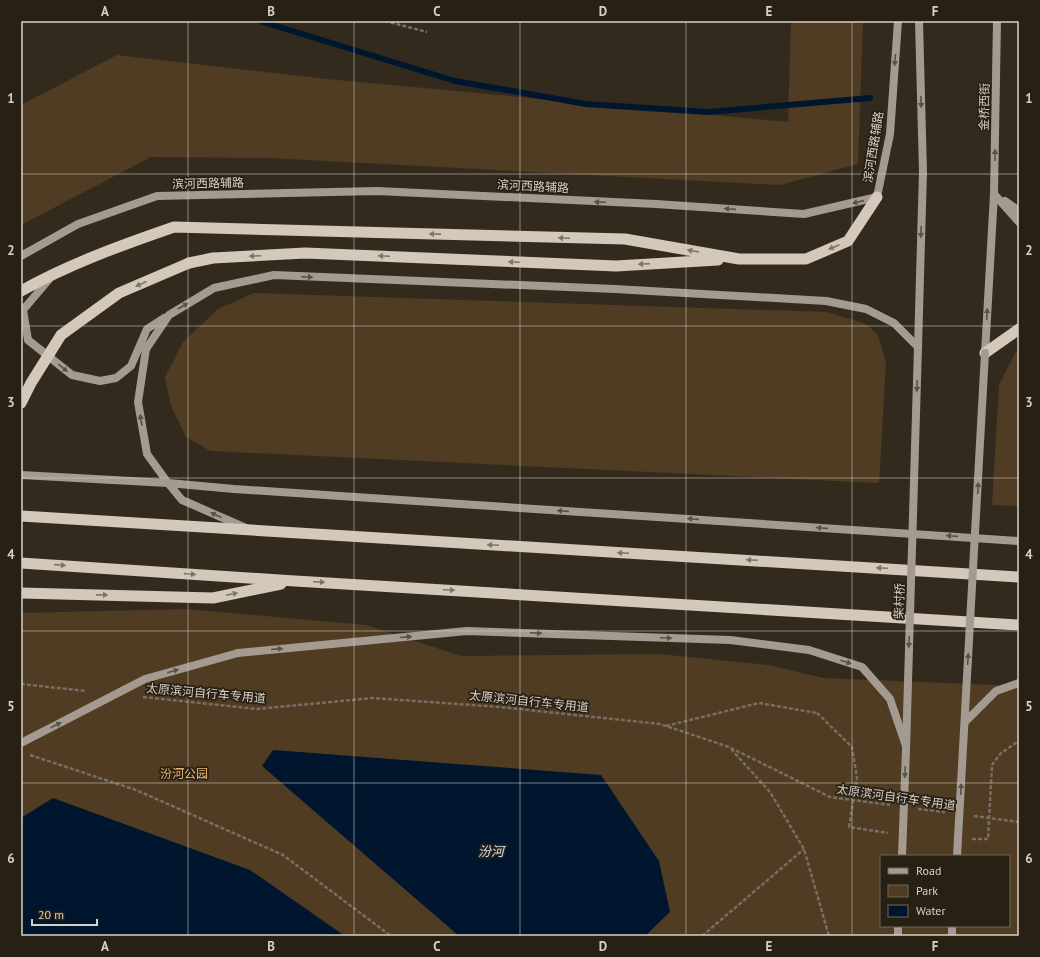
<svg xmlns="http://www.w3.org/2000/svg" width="1040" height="957" font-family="'PT Sans','Noto Sans SC',sans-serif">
  <rect width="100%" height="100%" fill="#332a1e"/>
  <path fill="#4f3c22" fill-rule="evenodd" d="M791,21H863L858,164L780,185L269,158L151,157L21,225V105L117,55L327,79L788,122Z
    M254,293L827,312L866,324L878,335L886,363L879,483L210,451L186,437L171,406L165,377L183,342L218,309Z
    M1019,349V506L992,505L999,385L1015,353Z
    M185,609L366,625L461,656L659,654L768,665L824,678L1019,686V936H21V613ZM881,856H1009V926H881Z"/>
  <path fill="#00162f" d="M273,750L601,775L659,861L670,912L645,936H459L262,766Z
    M53,798L250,870L345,936H21V818Z"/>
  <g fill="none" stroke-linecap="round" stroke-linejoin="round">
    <path stroke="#00162f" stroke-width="6" d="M260,21L455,81L586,104L708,112L870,98"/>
    <path stroke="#766f64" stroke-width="2.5" stroke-dasharray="4 2" stroke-linecap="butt" d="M385,21L427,32
      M21,684L86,691
      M143,697L257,709L373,698L500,707L660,724L729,747L830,797L890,805
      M666,726L759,703L817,713
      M731,749L770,792L804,849L829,936
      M30,755L136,790L283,855L391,936
      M918,809L945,812
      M974,816L1019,822
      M702,936L804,849"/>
    <path stroke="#a39b91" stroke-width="8" d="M994,194L1019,222
      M1005,201L1019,211
      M21,256L78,224L157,196L377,191L656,204L804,214L877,197L890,134L898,21
      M51,277L23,310L28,340L72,375L100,381L116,378L131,366L147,329L164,318
      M918,347L923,172L919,21
      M985,353L994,194L997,21
      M21,475L168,483L234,489L1019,541
      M246,528L182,500L168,483L147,454L138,402L146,349L169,315L214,288L274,275L615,289L826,301L866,309L894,323L918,347
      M238,653L467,631L730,640L809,650L862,667L890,699L906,746
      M965,722L996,691L1019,683
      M898,936V926
      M952,936V926"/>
    <path stroke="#d3c8ba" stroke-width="11" d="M189,263L213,258L305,253L616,266L718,260
      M21,291C69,264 122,245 174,227L625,239L739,259H806L848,241L877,197
      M985,353L1019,329
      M21,516L1019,577
      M21,563L295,581L1019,625
      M21,593L213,598L281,584"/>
    <path stroke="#766f64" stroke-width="2.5" stroke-dasharray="4 2" stroke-linecap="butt" d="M817,713L852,747L857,778L849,827L888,833
      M972,839H988L992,765L1001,753L1019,741"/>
    <path stroke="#a39b91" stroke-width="8" d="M21,743L145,679L238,653
      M902,856L906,749L918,347
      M957,856L985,353"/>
    <path stroke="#d3c8ba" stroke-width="11" d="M21,403L31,383L61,335L119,293L189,263"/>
  </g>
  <defs><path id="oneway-solid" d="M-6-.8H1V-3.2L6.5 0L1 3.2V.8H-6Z"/></defs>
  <g fill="#5a5146">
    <use href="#oneway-solid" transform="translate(895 60) rotate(94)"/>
    <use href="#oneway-solid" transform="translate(921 102) rotate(89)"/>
    <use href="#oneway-solid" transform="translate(995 155) rotate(-89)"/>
    <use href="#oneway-solid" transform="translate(600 202) rotate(-177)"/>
    <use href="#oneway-solid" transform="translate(858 202) rotate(167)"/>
    <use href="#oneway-solid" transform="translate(730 209) rotate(-176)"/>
    <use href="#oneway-solid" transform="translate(921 232) rotate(92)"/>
    <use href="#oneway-solid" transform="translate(307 277) rotate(2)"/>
    <use href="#oneway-solid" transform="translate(183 306) rotate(-30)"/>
    <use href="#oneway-solid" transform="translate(987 314) rotate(-87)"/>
    <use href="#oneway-solid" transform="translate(63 368) rotate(39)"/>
    <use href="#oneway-solid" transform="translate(917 386) rotate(92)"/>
    <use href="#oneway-solid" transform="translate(141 420) rotate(-100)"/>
    <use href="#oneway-solid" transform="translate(978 488) rotate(-87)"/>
    <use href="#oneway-solid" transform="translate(563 511) rotate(-176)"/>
    <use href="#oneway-solid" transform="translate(216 515) rotate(-156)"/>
    <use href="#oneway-solid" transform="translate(693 519) rotate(-176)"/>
    <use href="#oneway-solid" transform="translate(822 528) rotate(-176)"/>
    <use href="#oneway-solid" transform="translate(952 536) rotate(-176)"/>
    <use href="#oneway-solid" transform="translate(536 633) rotate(2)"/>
    <use href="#oneway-solid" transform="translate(406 637) rotate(-5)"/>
    <use href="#oneway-solid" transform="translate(666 638) rotate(2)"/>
    <use href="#oneway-solid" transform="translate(909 642) rotate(92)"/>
    <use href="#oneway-solid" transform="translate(277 649) rotate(-5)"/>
    <use href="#oneway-solid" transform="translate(968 659) rotate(-87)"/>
    <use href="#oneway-solid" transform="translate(846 662) rotate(18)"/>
    <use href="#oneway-solid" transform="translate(173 671) rotate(-16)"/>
    <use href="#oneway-solid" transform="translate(56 725) rotate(-27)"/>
    <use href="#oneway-solid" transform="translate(905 772) rotate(93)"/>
    <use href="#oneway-solid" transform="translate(961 789) rotate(-87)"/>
  </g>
  <g fill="#7e7467">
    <use href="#oneway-solid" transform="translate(435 234) rotate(-179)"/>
    <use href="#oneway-solid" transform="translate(564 238) rotate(-178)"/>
    <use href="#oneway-solid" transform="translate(834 247) rotate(157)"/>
    <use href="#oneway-solid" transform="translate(693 251) rotate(-170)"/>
    <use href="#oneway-solid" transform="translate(255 256) rotate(177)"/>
    <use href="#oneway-solid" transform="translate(384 256) rotate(-178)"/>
    <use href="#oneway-solid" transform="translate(514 262) rotate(-178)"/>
    <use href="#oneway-solid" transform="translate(644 264) rotate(177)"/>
    <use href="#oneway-solid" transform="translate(141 284) rotate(156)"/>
    <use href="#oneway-solid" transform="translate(493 545) rotate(-177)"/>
    <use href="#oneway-solid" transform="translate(623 553) rotate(-177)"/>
    <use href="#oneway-solid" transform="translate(752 560) rotate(-177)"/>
    <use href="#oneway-solid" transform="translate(60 565) rotate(4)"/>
    <use href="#oneway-solid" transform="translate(882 568) rotate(-177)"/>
    <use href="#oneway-solid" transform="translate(190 574) rotate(4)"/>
    <use href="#oneway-solid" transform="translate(319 582) rotate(3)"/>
    <use href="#oneway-solid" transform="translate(449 590) rotate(3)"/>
    <use href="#oneway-solid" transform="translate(232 594) rotate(-12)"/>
    <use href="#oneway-solid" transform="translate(102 595) rotate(1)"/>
  </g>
  <path fill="none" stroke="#d6d0c8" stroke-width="1" stroke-opacity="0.55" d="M188,21V936M354,21V936M520,21V936M686,21V936M852,21V936M21,174H1019M21,326H1019M21,478H1019M21,631H1019M21,783H1019"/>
  <g text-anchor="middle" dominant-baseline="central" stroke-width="3.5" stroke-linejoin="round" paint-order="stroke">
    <g font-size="12" fill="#d6d0c8" stroke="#292014">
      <text transform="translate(984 107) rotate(-89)">金桥西街</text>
      <text transform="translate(873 147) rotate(-81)">滨河西路辅路</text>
      <text transform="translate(208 183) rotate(-1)">滨河西路辅路</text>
      <text transform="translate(533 186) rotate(3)">滨河西路辅路</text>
      <text transform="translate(899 601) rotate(-88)">柴村桥</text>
      <text transform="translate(206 693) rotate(5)">太原滨河自行车专用道</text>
      <text transform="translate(529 701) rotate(6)">太原滨河自行车专用道</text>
      <text transform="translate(896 797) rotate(8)">太原滨河自行车专用道</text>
    </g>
    <g font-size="12" fill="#eab673" stroke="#292014">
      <text x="184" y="773">汾河公园</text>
    </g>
    <g font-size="13" font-style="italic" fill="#cee4fd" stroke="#292014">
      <text x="491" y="851">汾河</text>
    </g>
  </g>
  <rect width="1040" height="957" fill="none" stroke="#292014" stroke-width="44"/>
  <rect x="880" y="855" width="130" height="72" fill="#292014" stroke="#6e665c"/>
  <rect x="888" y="868" width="20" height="6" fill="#a39b91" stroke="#6e665c"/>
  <text x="916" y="875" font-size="12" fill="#d6d0c8">Road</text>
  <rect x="888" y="885" width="20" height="12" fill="#4f3c22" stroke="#6e665c"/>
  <text x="916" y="895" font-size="12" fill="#d6d0c8">Park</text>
  <rect x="888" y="905" width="20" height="12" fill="#00162f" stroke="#6e665c"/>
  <text x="916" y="915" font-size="12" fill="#d6d0c8">Water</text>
  <path d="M32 919v6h65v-6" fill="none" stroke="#d6d0c8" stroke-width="2"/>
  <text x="38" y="919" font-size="12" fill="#d6d0c8" stroke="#292014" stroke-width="3" paint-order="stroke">20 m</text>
  <rect x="22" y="22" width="996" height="913" fill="none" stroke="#d6d0c8" stroke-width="1.5"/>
  <g font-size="13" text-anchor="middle" font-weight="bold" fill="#d6d0c8">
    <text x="105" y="16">A</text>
    <text x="271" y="16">B</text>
    <text x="437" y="16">C</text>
    <text x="603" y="16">D</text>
    <text x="769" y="16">E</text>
    <text x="935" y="16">F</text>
    <text x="11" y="103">1</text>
    <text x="1029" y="103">1</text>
    <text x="11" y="255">2</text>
    <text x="1029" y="255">2</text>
    <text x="11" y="407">3</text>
    <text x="1029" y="407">3</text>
    <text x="11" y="559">4</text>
    <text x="1029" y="559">4</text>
    <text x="11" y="711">5</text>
    <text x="1029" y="711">5</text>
    <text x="11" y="863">6</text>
    <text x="1029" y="863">6</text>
    <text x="105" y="951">A</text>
    <text x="271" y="951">B</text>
    <text x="437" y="951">C</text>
    <text x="603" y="951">D</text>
    <text x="769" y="951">E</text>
    <text x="935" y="951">F</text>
  </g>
</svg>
